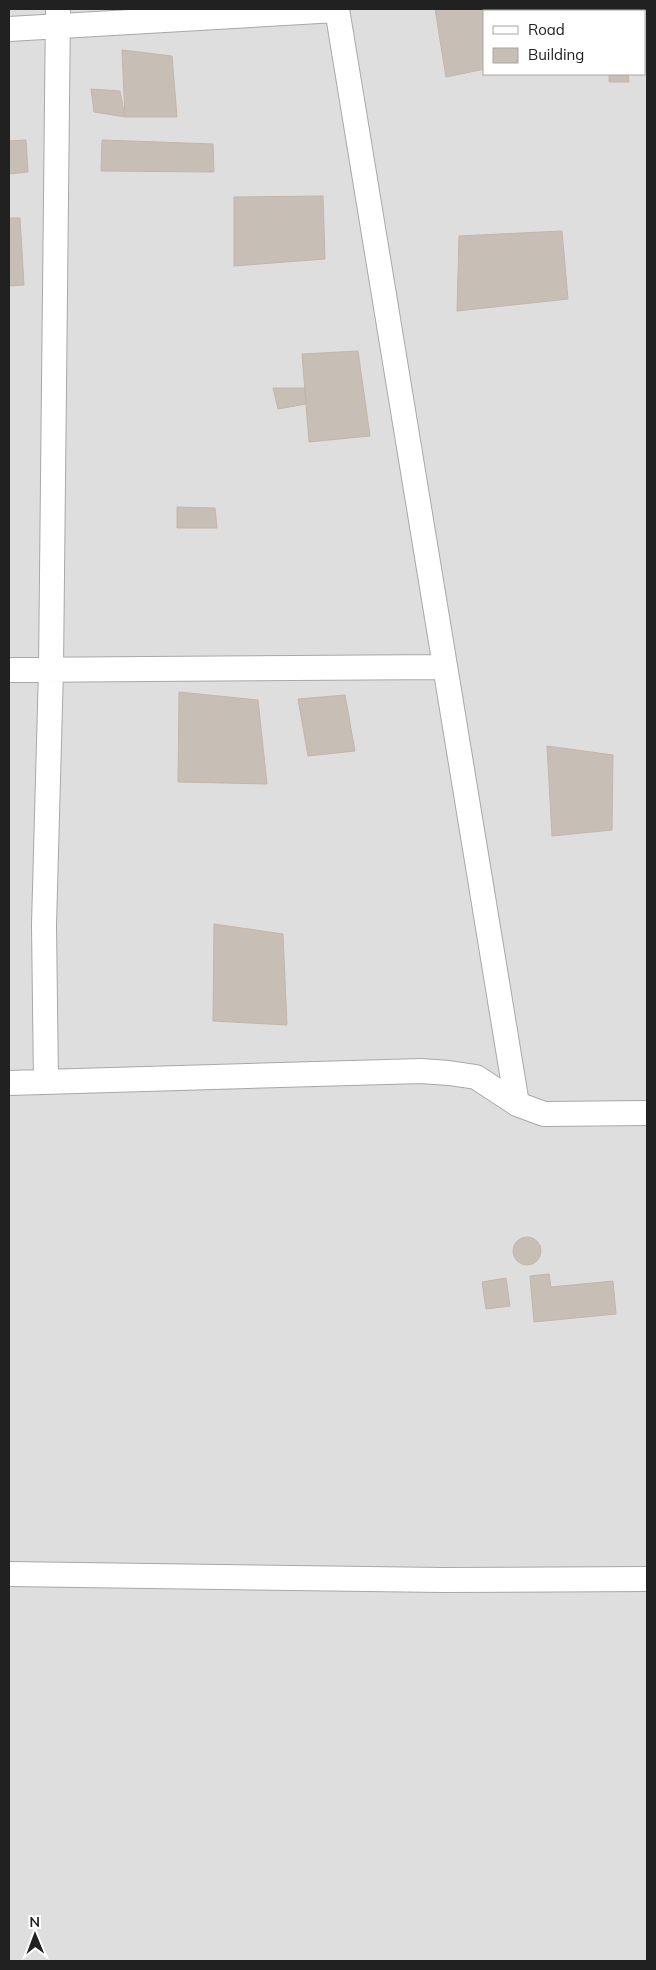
<svg xmlns="http://www.w3.org/2000/svg" width="656" height="1970" font-family="Mulish,sans-serif">
  <rect width="100%" height="100%" fill="#f2efe7"/>
  <path fill="#dfdede" fill-rule="evenodd" d="M9,9H647V1961H9ZM485,11H645V74H485Z"/>
  <path fill="#c7beb6" stroke="#c5b5a8" d="M435,9H514V11H485V69L446,77Z
    M122,50L172,56L177,117H125Z
    M609,74H628L629,82H609Z
    M91,89L120,91L125,117L94,112Z
    M26,140L28,172L9,174V141Z
    M102,140L213,144L214,172L101,171Z
    M323,196L325,259L234,266V197Z
    M9,218H20L24,285L9,286Z
    M562,231L568,299L457,311L459,236Z
    M358,351L370,436L309,442L302,354Z
    M273,388H305L306,404L278,409Z
    M177,507L215,508L217,528H177Z
    M179,692L258,700L267,784L178,782Z
    M345,695L355,751L308,756L298,699Z
    M547,746L613,755L612,830L552,836Z
    M214,924L283,934L287,1025L213,1021Z
    M513 1251a14 14 0 1 1 28 0a14 14 0 1 1-28 0Z
    M549,1274L551,1287L613,1281L616,1314L534,1322L530,1276Z
    M506,1278L510,1306L486,1309L482,1282Z"/>
  <g fill="none" stroke-linecap="round" stroke-linejoin="round">
    <g stroke="#a8a8a8" stroke-width="26">
      <path id="street" d="M337,9L517,1104
        M9,29L337,10
        M9,670L445,667
        M46,1082L44,925L51,669L58,9
        M9,1083L421,1071L449,1073L476,1077L517,1104L544,1114L647,1113
        M9,1574L442,1580L647,1579"/>
    </g>
    <use href="#street" stroke="#fff" stroke-width="24"/>
  </g>
  <rect width="656" height="1970" fill="none" stroke="#212121" stroke-width="20"/>
  <rect x="483" y="10" width="162" height="65" fill="#ffffff" stroke="#a6a6a6"/>
  <rect x="493" y="26" width="25" height="8" fill="#ffffff" stroke="#a6a6a6"/>
  <text x="528" y="35" font-size="15" fill="#212121">Road</text>
  <rect x="493" y="48" width="25" height="15" fill="#c7beb6" stroke="#a6a6a6"/>
  <text x="528" y="60" font-size="15" fill="#212121">Building</text>
  <g transform="translate(35 1935) rotate(359)" stroke="#ffffff" stroke-width="4" paint-order="stroke">
  <path d="M0-4L9 19L0 12L-9 19Z" fill="#212121"/>
  <text y="-8" font-size="14" font-weight="bold" text-anchor="middle" fill="#212121">N</text>
  </g>
</svg>
